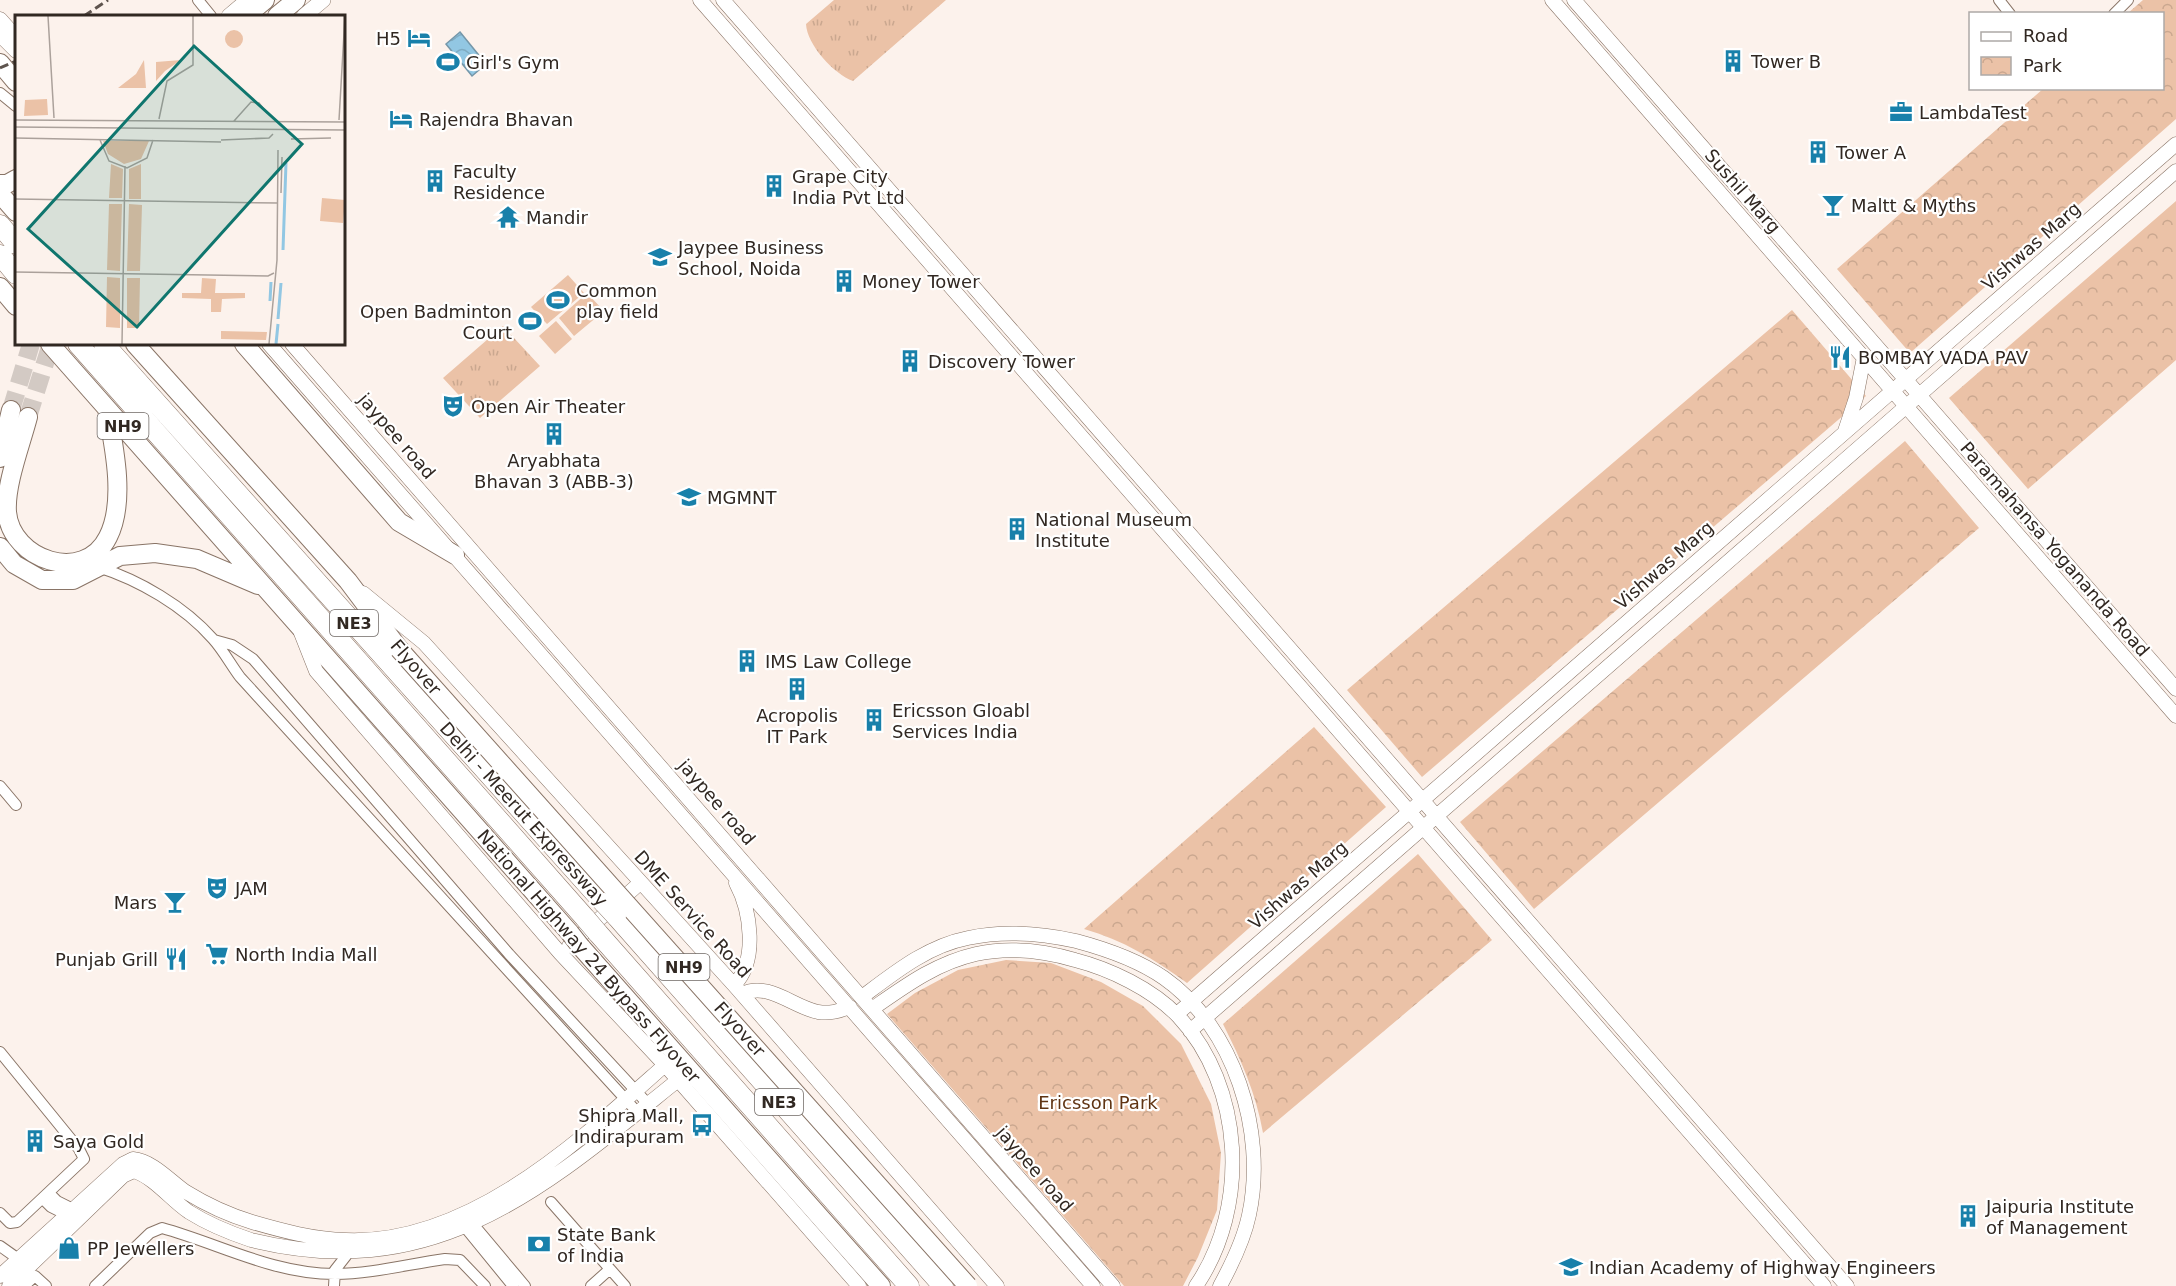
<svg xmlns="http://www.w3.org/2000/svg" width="2176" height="1286" font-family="'DejaVu Sans',sans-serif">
  <defs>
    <pattern id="grass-tufts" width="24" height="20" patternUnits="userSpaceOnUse" patternTransform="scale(1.5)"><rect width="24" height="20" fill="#ebc2a7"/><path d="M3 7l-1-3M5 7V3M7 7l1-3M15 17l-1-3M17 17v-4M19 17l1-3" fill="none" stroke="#caa78f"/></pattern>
    <pattern id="park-crowns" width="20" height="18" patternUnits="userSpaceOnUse" patternTransform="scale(1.5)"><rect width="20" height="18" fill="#ebc2a7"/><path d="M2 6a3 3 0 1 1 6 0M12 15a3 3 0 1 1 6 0" fill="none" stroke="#caa78f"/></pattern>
    <pattern id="water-waves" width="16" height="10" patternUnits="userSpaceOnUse" patternTransform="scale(1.5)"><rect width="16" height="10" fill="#92c7e3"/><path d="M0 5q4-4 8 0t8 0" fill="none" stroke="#7eabc2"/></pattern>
  </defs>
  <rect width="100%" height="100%" fill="#fcf2ec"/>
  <path fill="url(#grass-tufts)" d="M834,0H946L853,81C834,74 807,45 806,24Z
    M503,326L540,366L480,418L443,378Z"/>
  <path fill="url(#park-crowns)" d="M2143,0H2176V119L1910,353L1837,269L2043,89L2162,88V14L2128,13Z
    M2176,201V360L2028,489L1949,398Z
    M1792,310L1866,396L1422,777L1347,690Z
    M1905,441L1979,528L1534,909L1460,822Z
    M1314,727L1386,807L1187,983C1154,959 1123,940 1084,929Z
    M1418,854L1492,940L1263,1133C1256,1093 1241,1060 1223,1024Z
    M1006,960L1051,963L1101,982L1143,1006L1181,1044L1211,1104L1221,1153L1217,1210L1198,1257L1183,1286H1124L887,1014L915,993L958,970Z"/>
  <path fill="#ebc2a7" d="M568,275L584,293L547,324L531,307Z
    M587,293L604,311L574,336L559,318Z
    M556,321L572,339L555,354L539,336Z"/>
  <path fill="url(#water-waves)" stroke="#7597a9" stroke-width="1.5" d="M460,32L486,64L472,76L446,44Z"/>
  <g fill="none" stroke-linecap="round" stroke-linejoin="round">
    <path stroke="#7597a9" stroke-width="3" d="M193,16H194"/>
    <path stroke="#d3cac4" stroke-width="18" stroke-dasharray="18 9" stroke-linecap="butt" d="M11,410L31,344
      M28,417L51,344"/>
    <g stroke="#897466" stroke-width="12">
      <path id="minor" d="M198,0L211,16
        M1999,0L2010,14
        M2114,14L2128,0
        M0,93L16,106
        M98,567C139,580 184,606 213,639C223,650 231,665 240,677L638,1113
        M214,640L232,645L253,659L509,954L648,1104
        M0,786L16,805
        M0,1052L79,1149L84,1159L17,1222L10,1223L0,1213
        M49,1193L57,1201L73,1209
        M43,1199L51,1207L67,1215
        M551,1202L610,1269L591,1286
        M468,1218L525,1286
        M460,1221L513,1286
        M0,1246L24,1263
        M610,1269L625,1286
        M24,1286L35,1276L46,1286
        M95,1286L150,1233L162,1228C220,1244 273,1274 335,1274C371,1274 409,1264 445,1259L460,1260L485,1286
        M334,1286L335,1270L346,1256"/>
    </g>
    <g stroke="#897466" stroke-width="15">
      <path id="tertiary" d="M700,0L1824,1286
        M723,0L1847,1286
        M1552,0L2176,716
        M1574,0L2176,689
        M0,19L16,37
        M0,35L16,51
        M269,344L1093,1286
        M292,344L1113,1286
        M1845,431L1856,398L1864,357
        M363,593L424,643L734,985L997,1286
        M301,633L316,671L560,953L665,1065L859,1286
        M569,946L640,883
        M734,985C758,961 751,911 736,883
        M742,994C768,981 793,1007 818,1012C830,1014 839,1011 850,1007
        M862,997C894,973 927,946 968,938C1005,930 1040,933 1076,941C1106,949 1138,960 1164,978C1234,1027 1267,1132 1249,1215C1244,1239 1232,1264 1220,1286
        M872,1009C905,986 936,963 976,954C1008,947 1044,951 1075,960C1110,969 1152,989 1178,1016C1244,1086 1250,1207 1196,1286
        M1177,1014L2176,144
        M1190,1031L2176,171
        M0,1276L123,1164L133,1159C153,1161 170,1181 186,1192C207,1205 229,1215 252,1222C283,1231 313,1239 346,1240C469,1245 579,1141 665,1065
        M9,1286L123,1176L134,1171C155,1178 171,1200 189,1212C208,1224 230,1233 251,1240C437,1286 546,1186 678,1080"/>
    </g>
    <g stroke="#897466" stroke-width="16">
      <path id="secondary" d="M229,16L248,0
        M304,16L323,0"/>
    </g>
    <g stroke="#897466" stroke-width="20">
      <path id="trunk" d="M246,16L265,0
        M277,16L296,0
        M0,63L16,82
        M0,184H7L16,179
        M0,194L16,212
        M0,287L16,306
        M50,344L570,933
        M135,344L348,581L399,649
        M244,344L399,522L455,555
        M28,417C21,444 5,485 7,512C11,560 84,585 108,537C126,502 114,446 107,409
        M0,458L11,410
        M0,547L14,564L42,580H73L120,556L155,553L197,559L258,585
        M581,947L881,1286"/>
    </g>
    <g stroke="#897466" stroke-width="21">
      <path id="motorway" d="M0,225L16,244
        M0,255L16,274
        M78,344L586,919
        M104,344L604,903
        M616,916L943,1286
        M597,932L909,1286"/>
    </g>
    <use href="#minor" stroke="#fff" stroke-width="10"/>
    <use href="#tertiary" stroke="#fff" stroke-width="14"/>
    <use href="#secondary" stroke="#fff" stroke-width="15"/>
    <use href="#trunk" stroke="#fff" stroke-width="18"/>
    <use href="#motorway" stroke="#fff" stroke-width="20"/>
    <path stroke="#5e544e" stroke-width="3" stroke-dasharray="9 4.5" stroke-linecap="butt" d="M84,16L108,0
      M0,68L16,61"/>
    <g stroke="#897466" stroke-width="20" stroke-linecap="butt">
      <path id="trunk-bridge" d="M399,649L968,1286
        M570,933L581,947"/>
    </g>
    <g stroke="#897466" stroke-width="21" stroke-linecap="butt">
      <path id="motorway-bridge" d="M604,903L616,916
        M586,919L597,932"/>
    </g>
    <use href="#trunk-bridge" stroke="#fff" stroke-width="18"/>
    <use href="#motorway-bridge" stroke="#fff" stroke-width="20"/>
  </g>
  <defs>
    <g id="hotel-bare" transform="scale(1.8)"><path d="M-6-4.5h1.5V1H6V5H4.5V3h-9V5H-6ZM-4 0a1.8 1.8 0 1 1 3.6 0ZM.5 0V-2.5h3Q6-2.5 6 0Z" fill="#1880aa" stroke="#fff" stroke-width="2.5" paint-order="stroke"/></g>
    <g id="building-bare" transform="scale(1.8)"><path d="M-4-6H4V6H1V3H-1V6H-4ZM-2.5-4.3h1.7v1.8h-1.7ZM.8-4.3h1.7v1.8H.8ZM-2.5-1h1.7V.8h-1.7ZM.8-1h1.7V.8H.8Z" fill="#1880aa" stroke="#fff" stroke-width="2.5" paint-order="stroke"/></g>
    <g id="stadium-bare" transform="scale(1.8)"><path d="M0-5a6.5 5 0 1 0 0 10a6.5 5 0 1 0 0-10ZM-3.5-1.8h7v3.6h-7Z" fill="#1880aa" stroke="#fff" stroke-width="2.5" paint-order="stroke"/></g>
    <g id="office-bare" transform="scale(1.8)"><path d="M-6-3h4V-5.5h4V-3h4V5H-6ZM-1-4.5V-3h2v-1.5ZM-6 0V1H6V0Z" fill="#1880aa" stroke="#fff" stroke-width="2.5" paint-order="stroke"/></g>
    <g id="bar-bare" transform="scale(1.8)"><path d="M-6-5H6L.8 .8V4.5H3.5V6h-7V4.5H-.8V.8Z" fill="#1880aa" stroke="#fff" stroke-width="2.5" paint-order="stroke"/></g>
    <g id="temple-bare" transform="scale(1.8)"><path d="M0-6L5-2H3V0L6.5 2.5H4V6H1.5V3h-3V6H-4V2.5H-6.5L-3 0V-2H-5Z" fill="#1880aa" stroke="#fff" stroke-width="2.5" paint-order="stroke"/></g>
    <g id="university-bare" transform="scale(1.8)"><path d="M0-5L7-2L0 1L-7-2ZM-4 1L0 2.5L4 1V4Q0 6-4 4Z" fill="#1880aa" stroke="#fff" stroke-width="2.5" paint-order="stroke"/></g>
    <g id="restaurant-bare" transform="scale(1.8)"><path d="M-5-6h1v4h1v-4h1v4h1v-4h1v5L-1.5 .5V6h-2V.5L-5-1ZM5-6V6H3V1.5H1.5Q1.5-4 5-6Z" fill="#1880aa" stroke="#fff" stroke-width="2.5" paint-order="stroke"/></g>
    <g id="theatre-bare" transform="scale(1.8)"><path d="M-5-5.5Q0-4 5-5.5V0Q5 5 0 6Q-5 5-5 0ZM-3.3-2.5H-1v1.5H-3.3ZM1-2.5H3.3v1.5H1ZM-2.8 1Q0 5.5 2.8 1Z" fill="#1880aa" stroke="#fff" stroke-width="2.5" paint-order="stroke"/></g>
    <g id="supermarket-bare" transform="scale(1.8)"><path d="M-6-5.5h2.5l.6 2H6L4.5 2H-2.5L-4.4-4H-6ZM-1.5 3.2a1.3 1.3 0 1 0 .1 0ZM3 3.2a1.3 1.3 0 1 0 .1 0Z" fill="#1880aa" stroke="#fff" stroke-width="2.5" paint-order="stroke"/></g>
    <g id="bus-bare" transform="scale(1.8)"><path d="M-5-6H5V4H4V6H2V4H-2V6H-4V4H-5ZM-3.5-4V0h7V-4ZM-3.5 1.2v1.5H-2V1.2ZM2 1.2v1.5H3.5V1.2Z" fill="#1880aa" stroke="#fff" stroke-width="2.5" paint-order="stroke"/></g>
    <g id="bank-bare" transform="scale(1.8)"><path d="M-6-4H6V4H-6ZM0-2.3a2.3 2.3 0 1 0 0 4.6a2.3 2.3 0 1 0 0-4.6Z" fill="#1880aa" stroke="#fff" stroke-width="2.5" paint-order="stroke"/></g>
    <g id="shop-bare" transform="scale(1.8)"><path d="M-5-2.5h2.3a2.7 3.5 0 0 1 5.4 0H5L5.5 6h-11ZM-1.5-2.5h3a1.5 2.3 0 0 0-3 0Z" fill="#1880aa" stroke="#fff" stroke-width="2.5" paint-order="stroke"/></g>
  </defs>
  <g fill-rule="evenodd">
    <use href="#hotel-bare" x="419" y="38"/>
    <use href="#building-bare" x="1733" y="61"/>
    <use href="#stadium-bare" x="448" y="62"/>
    <use href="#office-bare" x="1901" y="112"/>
    <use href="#hotel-bare" x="401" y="119"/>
    <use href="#building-bare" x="1818" y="152"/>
    <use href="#building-bare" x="435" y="181"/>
    <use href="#building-bare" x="774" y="186"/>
    <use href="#bar-bare" x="1833" y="205"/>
    <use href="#temple-bare" x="508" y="217"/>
    <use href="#university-bare" x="660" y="257"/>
    <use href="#building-bare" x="844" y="281"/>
    <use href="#stadium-bare" x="558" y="300"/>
    <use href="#stadium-bare" x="530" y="321"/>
    <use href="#restaurant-bare" x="1840" y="357"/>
    <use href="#building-bare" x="910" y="361"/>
    <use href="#theatre-bare" x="453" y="406"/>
    <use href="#building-bare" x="554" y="434"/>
    <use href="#university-bare" x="689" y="497"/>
    <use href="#building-bare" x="1017" y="529"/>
    <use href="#building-bare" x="747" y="661"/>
    <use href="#building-bare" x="797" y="689"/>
    <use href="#building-bare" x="874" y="720"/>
    <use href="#theatre-bare" x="217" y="888"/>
    <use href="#bar-bare" x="175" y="902"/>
    <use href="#supermarket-bare" x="217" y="954"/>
    <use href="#restaurant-bare" x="176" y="959"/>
    <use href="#bus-bare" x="702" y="1125"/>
    <use href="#building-bare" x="35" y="1141"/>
    <use href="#building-bare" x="1968" y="1216"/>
    <use href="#bank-bare" x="539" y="1244"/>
    <use href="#shop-bare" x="69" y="1248"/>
    <use href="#university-bare" x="1571" y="1267"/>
  </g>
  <g text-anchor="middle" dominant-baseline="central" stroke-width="4.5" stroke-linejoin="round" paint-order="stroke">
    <g fill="#fff" stroke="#6f6864" stroke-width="1.5">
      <rect x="97.5" y="413" width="51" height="26" rx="4.5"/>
      <rect x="330" y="610" width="48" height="26" rx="4.5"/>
      <rect x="658.5" y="954" width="51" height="26" rx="4.5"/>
      <rect x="755" y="1089" width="48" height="26" rx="4.5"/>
    </g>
    <g font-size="16" font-weight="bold" fill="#312822">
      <text x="123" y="426">NH9</text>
      <text x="354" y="623">NE3</text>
      <text x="684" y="967">NH9</text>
      <text x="779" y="1102">NE3</text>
    </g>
    <g font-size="18" fill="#312822" stroke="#fff" text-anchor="start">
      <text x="401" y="38" text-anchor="end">H5</text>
      <text x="1751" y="61">Tower B</text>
      <text x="466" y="62">Girl's Gym</text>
      <text x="1919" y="112">LambdaTest</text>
      <text x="419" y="119">Rajendra Bhavan</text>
      <text x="1836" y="152">Tower A</text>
      <text x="453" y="171">Faculty<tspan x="453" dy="21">Residence</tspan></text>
      <text x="792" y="176">Grape City<tspan x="792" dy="21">India Pvt Ltd</tspan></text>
      <text x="1851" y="205">Maltt &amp; Myths</text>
      <text x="526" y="217">Mandir</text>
      <text x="678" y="247">Jaypee Business<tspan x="678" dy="21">School, Noida</tspan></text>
      <text x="862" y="281">Money Tower</text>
      <text x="576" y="290">Common<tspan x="576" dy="21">play field</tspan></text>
      <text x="512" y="311" text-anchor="end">Open Badminton<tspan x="512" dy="21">Court</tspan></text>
      <text x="1858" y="357">BOMBAY VADA PAV</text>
      <text x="928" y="361">Discovery Tower</text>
      <text x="471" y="406">Open Air Theater</text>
      <text x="554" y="460" text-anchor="middle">Aryabhata<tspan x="554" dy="21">Bhavan 3 (ABB-3)</tspan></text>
      <text x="707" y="497">MGMNT</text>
      <text x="1035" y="519">National Museum<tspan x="1035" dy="21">Institute</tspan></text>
      <text x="765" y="661">IMS Law College</text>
      <text x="892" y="710">Ericsson Gloabl<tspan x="892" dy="21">Services India</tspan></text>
      <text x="797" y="715" text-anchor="middle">Acropolis<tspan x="797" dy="21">IT Park</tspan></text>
      <text x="235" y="888">JAM</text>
      <text x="157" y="902" text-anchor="end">Mars</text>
      <text x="235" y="954">North India Mall</text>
      <text x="158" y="959" text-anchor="end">Punjab Grill</text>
      <text x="684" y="1115" text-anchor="end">Shipra Mall,<tspan x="684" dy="21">Indirapuram</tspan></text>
      <text x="53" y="1141">Saya Gold</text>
      <text x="1986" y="1206">Jaipuria Institute<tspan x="1986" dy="21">of Management</tspan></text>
      <text x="557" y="1234">State Bank<tspan x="557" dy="21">of India</tspan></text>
      <text x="87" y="1248">PP Jewellers</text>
      <text x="1589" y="1267">Indian Academy of Highway Engineers</text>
    </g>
    <g font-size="18" fill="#312822" stroke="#fff">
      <text transform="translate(1743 191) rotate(49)">Sushil Marg</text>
      <text transform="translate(2031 246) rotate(-41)">Vishwas Marg</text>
      <text transform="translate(397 436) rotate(49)">jaypee road</text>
      <text transform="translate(2055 549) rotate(49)">Paramahansa Yogananda Road</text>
      <text transform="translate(1664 565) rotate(-41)">Vishwas Marg</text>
      <text transform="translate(416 667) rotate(49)">Flyover</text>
      <text transform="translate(717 802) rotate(49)">jaypee road</text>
      <text transform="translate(524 814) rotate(48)">Delhi - Meerut Expressway</text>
      <text transform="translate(1298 885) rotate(-41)">Vishwas Marg</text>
      <text transform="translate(693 914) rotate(48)">DME Service Road</text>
      <text transform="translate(589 956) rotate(49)">National Highway 24 Bypass Flyover</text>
      <text transform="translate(740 1029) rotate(48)">Flyover</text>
      <text transform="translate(1035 1169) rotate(49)">jaypee road</text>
    </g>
    <g font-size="18" fill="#603413" stroke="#fff">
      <text x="1098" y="1102">Ericsson Park</text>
    </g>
  </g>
  <g transform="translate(15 15)">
    <rect width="330" height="330" fill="#fcf2ec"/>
    <path d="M210 24a9 9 0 1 1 18 0a9 9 0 1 1-18 0ZM129,45L131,73H103L121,59ZM166,45L150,56L141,66V47ZM32,84L33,100L9,101L10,85ZM88,126H134L126,144L109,149L93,139ZM96,149L108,154L107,183H94ZM126,149V184H114V154ZM307,183L330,185L328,208L305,206ZM94,189H107L105,256L92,255ZM114,189L127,190L125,256H112ZM92,262L105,263V313L91,312ZM112,263H125L124,313H112ZM187,263L201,264L200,278H230V283L207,284L206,297H196V284L167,283V278H186ZM206,316L252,317L251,325L206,324Z" fill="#ebc2a7"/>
    <path fill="none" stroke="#92c7e3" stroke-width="3" d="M268,235L271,148M255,286L256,267M263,304L266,268M261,329L263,309"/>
    <path fill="none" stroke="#aba19b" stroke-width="1.5" d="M33,1L39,103M144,104L152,66L178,50V1M0,105L330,107M324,105L330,1M219,106L236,87L244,88L252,98M0,112L330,115M0,123L206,127M276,124L316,123M85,125L94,146L112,153L132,143L138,125M206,125L254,123L258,119M266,178L267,142M0,184L263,188M0,257L253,261L259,258M107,329L110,151M254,329L262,245L263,135"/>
    <path fill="#0f766e" fill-opacity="0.15" stroke="#0f766e" stroke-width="3" d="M179,31L287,129L122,312L13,214Z"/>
    <rect width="330" height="330" fill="none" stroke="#312822" stroke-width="3"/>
  </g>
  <rect x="1969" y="12" width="195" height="78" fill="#ffffff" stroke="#ada9a7" stroke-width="1.5"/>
  <rect x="1981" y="32" width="30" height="9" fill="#ffffff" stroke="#ada9a7" stroke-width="1.5"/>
  <text x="2023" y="42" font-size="18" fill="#312822">Road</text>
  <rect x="1981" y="57" width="30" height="18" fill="url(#park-crowns)" stroke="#ada9a7" stroke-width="1.5"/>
  <text x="2023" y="72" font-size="18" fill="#312822">Park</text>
</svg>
